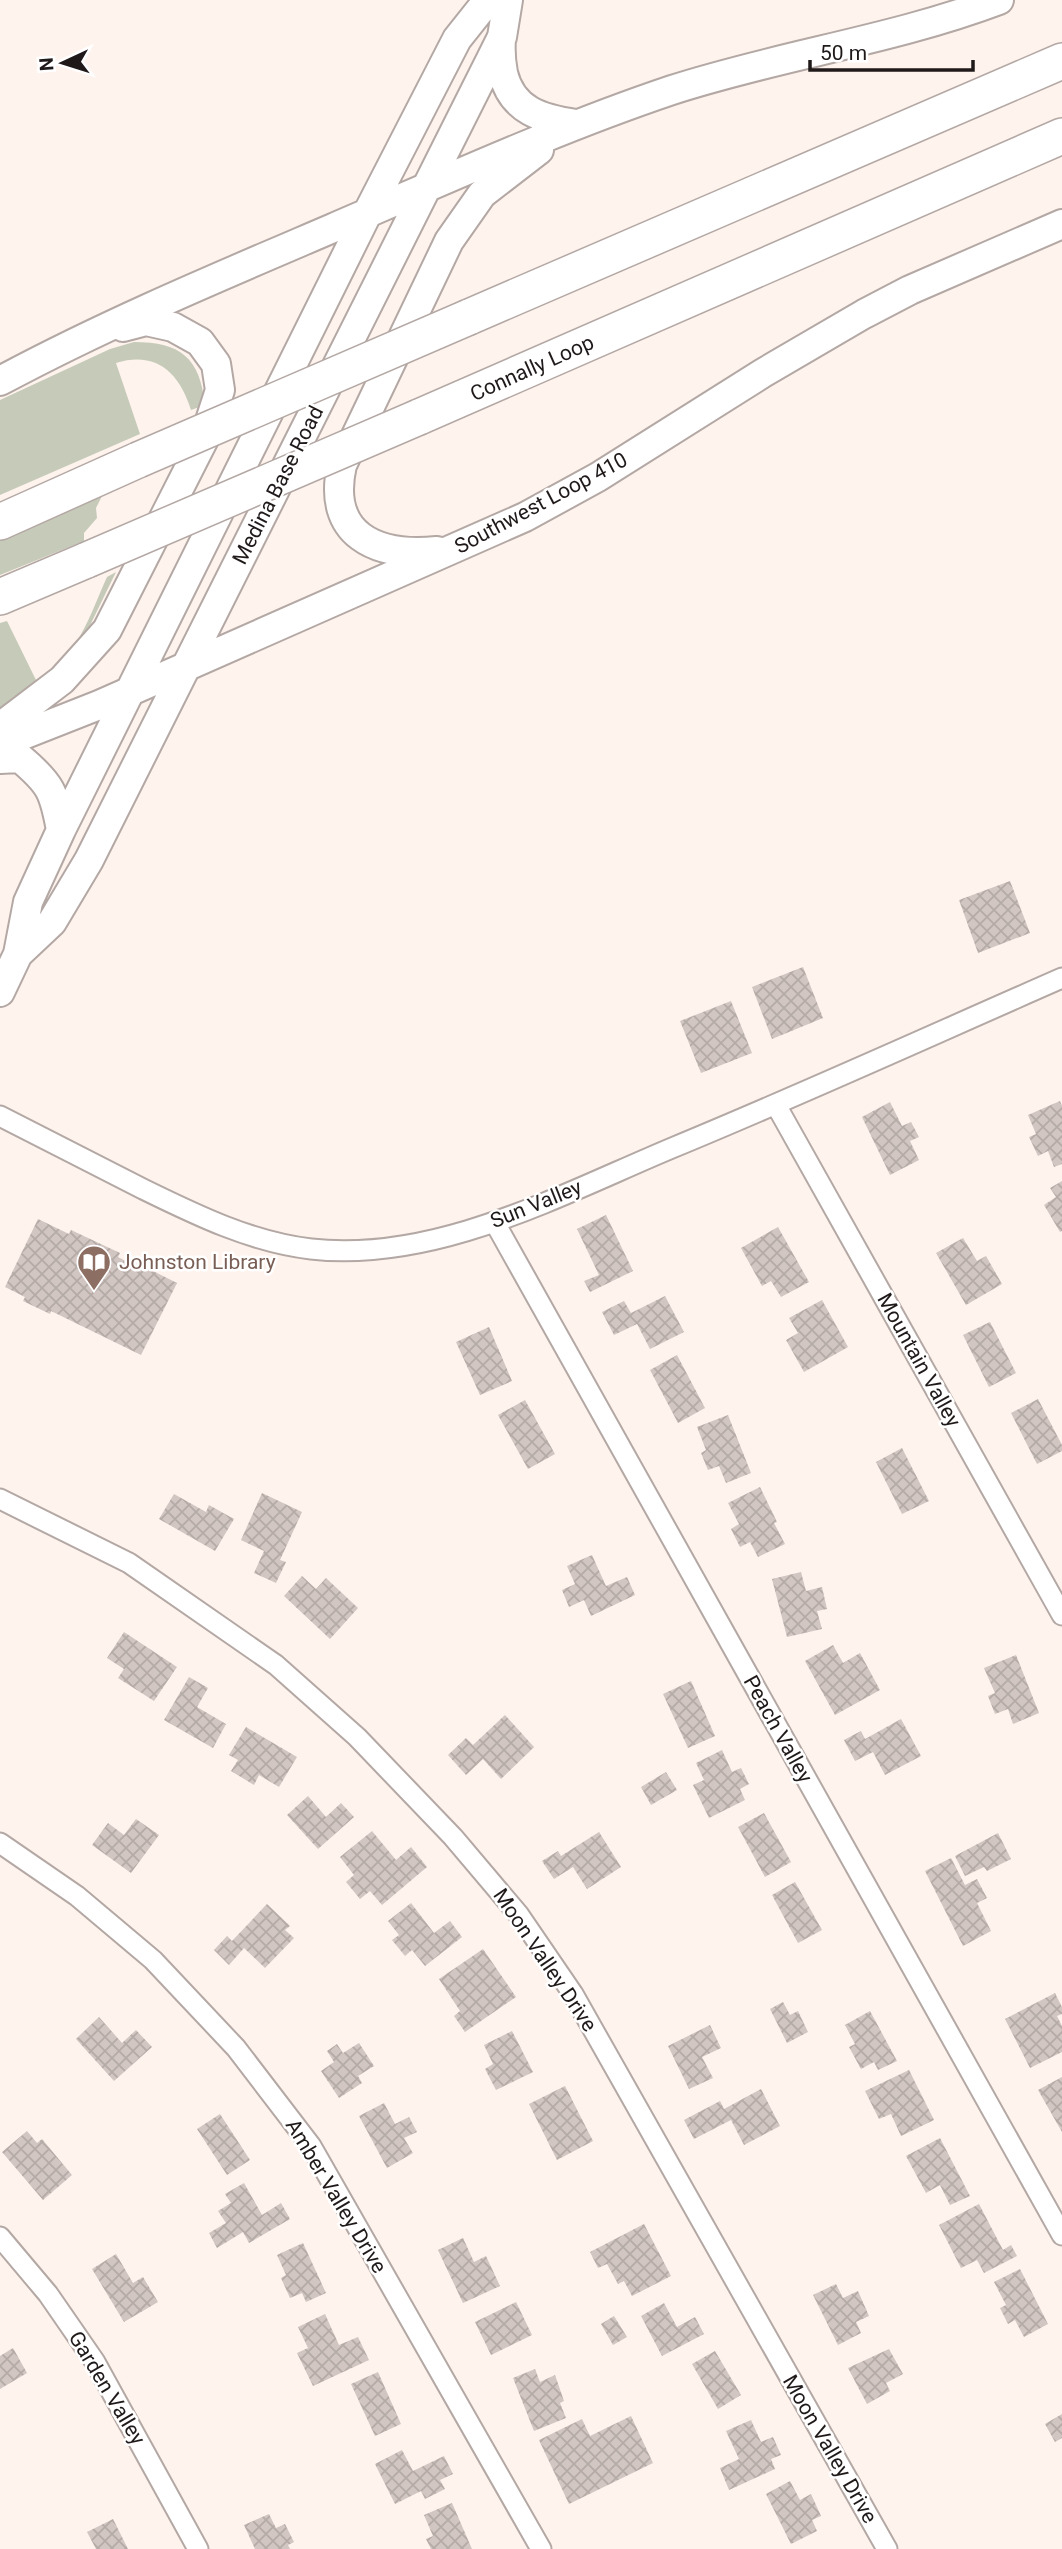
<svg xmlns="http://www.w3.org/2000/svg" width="1062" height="2549" font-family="Roboto,sans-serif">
  <defs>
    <pattern id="building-cross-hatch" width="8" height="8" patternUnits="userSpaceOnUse" patternTransform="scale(1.75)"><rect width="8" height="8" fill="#d2c6c2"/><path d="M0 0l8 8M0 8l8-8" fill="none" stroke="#b4aaa6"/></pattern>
  </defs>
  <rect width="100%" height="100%" fill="#fff3ee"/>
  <path fill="#c6cbb9" d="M134,342C181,342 200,358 205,405L191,410C179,372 156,351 116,363L140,434L0,495V400L110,349Z
    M102,496L96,508L97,518L84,533V541L0,575V537L74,505L79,506Z
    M116,572L79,648L33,692L0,708V623L7,621L36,680C79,656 88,619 107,577Z"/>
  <path fill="url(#building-cross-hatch)" d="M1010,881L1030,933L978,953L959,900Z
    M803,967L823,1018L772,1039L752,987Z
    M731,1001L752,1053L701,1073L680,1021Z
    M1060,1101L1062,1106V1164L1054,1167L1048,1151L1038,1156L1029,1137L1036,1134L1028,1115Z
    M890,1102L902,1126L911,1122L919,1137L910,1141L919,1160L890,1175L862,1117Z
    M1062,1181V1231L1060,1232L1044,1205L1056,1197L1050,1188Z
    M606,1215L633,1271L590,1292L584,1281L599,1275L577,1229Z
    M38,1219L69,1234L71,1230L120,1253L118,1257L145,1271L147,1268L177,1283L141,1355L51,1311L50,1314L23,1301L25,1297L5,1287Z
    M778,1227L809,1282L781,1297L771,1281L762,1286L741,1248Z
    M963,1238L977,1261L986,1256L1002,1284L966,1305L936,1253Z
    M665,1296L684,1332L650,1349L637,1324L614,1335L602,1312L624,1301L631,1313Z
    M822,1300L848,1347L804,1372L786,1340L798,1333L789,1318Z
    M990,1322L1016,1373L989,1387L963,1335Z
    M489,1327L512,1381L480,1395L456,1342Z
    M677,1355L705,1408L678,1423L650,1370Z
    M1038,1399L1062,1445V1451L1037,1464L1011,1413Z
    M525,1400L555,1454L528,1469L498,1415Z
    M728,1415L751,1473L726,1483L719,1466L708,1470L701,1453L706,1450L697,1427Z
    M902,1448L929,1501L902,1514L876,1462Z
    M760,1487L777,1522L774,1523L785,1544L758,1557L750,1542L740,1547L731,1529L739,1524L728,1503Z
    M262,1493L302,1512L280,1560L286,1562L276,1583L254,1573L264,1551L241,1540Z
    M174,1494L206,1512L209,1505L234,1519L215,1551L159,1519Z
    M592,1555L606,1586L627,1577L635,1595L591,1616L584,1600L569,1607L562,1590L575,1584L567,1566Z
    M801,1572L806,1591L822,1587L827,1609L817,1611L822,1629L787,1637L772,1579Z
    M302,1576L316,1589L326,1578L358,1608L330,1639L284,1596Z
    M124,1632L177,1667L154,1701L118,1678L124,1669L107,1658Z
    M833,1645L843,1663L860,1653L880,1690L835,1715L805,1661Z
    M1016,1655L1039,1713L1013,1724L1008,1709L995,1714L988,1696L995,1693L984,1668Z
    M189,1677L208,1688L197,1707L226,1724L213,1748L164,1720Z
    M691,1681L715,1736L688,1748L663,1694Z
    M505,1715L534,1747L501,1779L483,1759L466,1775L448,1755L466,1738L473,1745Z
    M901,1719L921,1756L885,1775L873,1752L855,1761L844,1740L861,1731L865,1739Z
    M246,1727L297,1757L279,1787L259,1775L254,1785L231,1771L238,1760L229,1755Z
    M722,1750L732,1772L741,1768L749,1784L740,1789L745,1800L709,1818L693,1785L704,1780L696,1763Z
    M666,1772L677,1790L651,1805L641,1787Z
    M308,1796L326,1817L341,1803L354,1817L318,1849L287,1815Z
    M764,1813L791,1862L765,1877L738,1827Z
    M136,1819L159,1835L131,1873L92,1845L108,1823L124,1835Z
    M372,1831L396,1860L411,1847L427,1867L382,1905L370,1891L360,1899L346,1882L354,1875L340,1857Z
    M599,1832L621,1867L587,1889L573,1867L554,1879L542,1861L558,1851L561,1856Z
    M998,1833L1011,1859L987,1871L984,1867L965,1876L955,1856Z
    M951,1858L965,1885L977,1879L987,1898L977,1903L991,1931L963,1946L925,1871Z
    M795,1882L822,1930L798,1943L772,1895Z
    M411,1903L434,1933L450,1921L462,1937L425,1966L412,1950L405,1956L392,1940L399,1935L388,1921Z
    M267,1904L290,1926L285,1930L294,1938L265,1968L244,1948L229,1965L214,1950L227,1936L232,1941Z
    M483,1949L516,1997L465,2032L454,2016L460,2011L439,1979Z
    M1055,1993L1062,2007V2014L1057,2016L1062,2026V2052L1030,2068L1005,2019Z
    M783,2002L790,2015L798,2011L808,2032L787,2043L770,2009Z
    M870,2011L897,2061L878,2070L874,2062L861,2069L849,2047L855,2044L845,2025Z
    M99,2017L122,2043L136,2030L152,2047L114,2081L76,2039Z
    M710,2025L721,2048L702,2057L713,2078L689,2089L668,2046Z
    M512,2031L533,2072L496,2090L485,2069L493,2064L484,2045Z
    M359,2043L374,2066L358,2076L362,2083L339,2098L321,2071L334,2062L327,2051L337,2044L343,2053Z
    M909,2070L934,2120L901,2136L891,2114L879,2119L865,2091Z
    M1062,2077V2132L1038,2090Z
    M565,2086L593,2141L557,2160L529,2104Z
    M761,2089L780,2126L744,2145L731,2120L694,2139L684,2120L720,2101L724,2109Z
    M384,2103L395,2124L409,2117L417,2132L404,2138L413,2153L387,2168L359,2116Z
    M220,2114L250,2160L227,2175L197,2129Z
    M27,2131L37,2143L42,2139L72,2175L43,2200L2,2152Z
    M940,2138L970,2196L950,2205L940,2185L926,2193L906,2156Z
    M244,2183L262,2215L281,2203L290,2219L249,2243L243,2232L217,2248L209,2233L226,2223L218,2211L231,2203L225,2194Z
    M979,2204L1003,2250L1011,2245L1017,2256L984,2273L977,2260L961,2268L939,2225Z
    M644,2224L671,2276L632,2296L624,2281L618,2284L607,2264L598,2268L590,2252Z
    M463,2238L474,2262L486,2256L500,2286L463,2303L438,2250Z
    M303,2243L326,2293L306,2302L302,2293L290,2298L281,2278L286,2275L277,2255Z
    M116,2254L133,2283L143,2277L158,2302L124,2322L92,2269Z
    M1020,2269L1048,2324L1024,2337L1015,2320L1008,2324L1000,2308L1006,2305L994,2282Z
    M836,2284L843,2298L858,2291L869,2316L856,2322L861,2333L838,2345L813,2295Z
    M516,2302L532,2335L491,2355L475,2322Z
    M664,2303L677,2327L695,2317L704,2334L662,2356L641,2316Z
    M325,2314L339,2345L358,2337L369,2360L313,2386L297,2353L308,2348L298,2327Z
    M614,2316L627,2337L613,2345L601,2324Z
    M13,2348L27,2373L0,2389V2356Z
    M889,2349L903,2374L886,2383L890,2391L867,2404L848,2368Z
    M715,2351L741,2395L718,2409L692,2364Z
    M535,2369L540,2382L555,2375L564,2401L560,2403L566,2418L534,2431L513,2378Z
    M378,2372L401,2424L375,2436L351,2384Z
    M1062,2414V2438L1055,2442L1045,2424Z
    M631,2416L653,2463L569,2504L539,2440L582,2419L590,2436Z
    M751,2420L761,2442L773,2437L781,2455L771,2459L775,2469L729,2490L720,2468L739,2459L726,2431Z
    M402,2450L413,2471L444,2456L453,2474L440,2480L445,2489L425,2499L421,2491L395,2504L375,2464Z
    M790,2481L800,2500L811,2494L821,2516L812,2520L817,2531L791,2544L766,2494Z
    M452,2503L472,2549H431L426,2539L433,2536L424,2515Z
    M269,2514L276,2528L285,2524L294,2542L288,2545L290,2549H255L244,2525Z
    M113,2519L128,2549H96L87,2532Z"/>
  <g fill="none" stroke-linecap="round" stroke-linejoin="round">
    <g stroke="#b4a8a4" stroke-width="23">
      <path id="street" d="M776,1105L1062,1615
        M0,1116C48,1140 95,1165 143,1189C196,1215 251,1242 311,1249C435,1263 560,1195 672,1148C803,1094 932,1035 1062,978
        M495,1223L1062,2235
        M0,1499L129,1563L276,1665L357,1737L453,1837L519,1915L573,1994L887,2549
        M0,1843L77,1896L153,1960L236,2048L311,2146L541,2549
        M0,2237L48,2294L95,2362L198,2549"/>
    </g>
    <g stroke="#b4a8a4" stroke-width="32">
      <path id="secondary" d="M501,39C500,51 501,62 503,73C512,111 542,119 576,124
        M0,381C108,323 221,276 333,228C445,180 556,129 672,90C780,55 893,40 999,0
        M437,551C376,557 326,535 342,465L449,241L482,194L539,150
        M0,727L62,680L107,630L204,439L220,390L216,364L200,342L173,327L146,321L123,327
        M0,744L99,705L525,517L598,477L763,373L864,314L910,290L1062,224
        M0,759L20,758C51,784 54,792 61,830
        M18,954L52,922L89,860L492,57L502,37L508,0
        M0,992L18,954L28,902L61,830L368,212L457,39L488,0"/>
    </g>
    <g stroke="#b4a8a4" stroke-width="38">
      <path id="highway" d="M469,317L1062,61
        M419,417L1062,136
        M0,522L138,460
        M0,597L87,560"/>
    </g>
    <use href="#street" stroke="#fff" stroke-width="19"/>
    <use href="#secondary" stroke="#fff" stroke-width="28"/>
    <use href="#highway" stroke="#fff" stroke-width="35"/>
    <g stroke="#b4a8a4" stroke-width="38" stroke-linecap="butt">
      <path id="highway-bridge" d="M138,460L469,317
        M87,560L419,417"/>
    </g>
    <use href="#highway-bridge" stroke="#fff" stroke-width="35"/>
  </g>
  <defs>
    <g id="library-pin" transform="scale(1.75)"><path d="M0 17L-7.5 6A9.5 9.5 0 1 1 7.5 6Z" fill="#8d6e63" stroke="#fff"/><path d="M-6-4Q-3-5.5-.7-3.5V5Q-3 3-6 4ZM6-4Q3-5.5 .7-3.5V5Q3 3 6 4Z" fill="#fff"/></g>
  </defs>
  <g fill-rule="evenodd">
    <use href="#library-pin" x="94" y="1262"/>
  </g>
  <g text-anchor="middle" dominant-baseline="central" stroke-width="5" stroke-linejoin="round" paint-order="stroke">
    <g font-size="21" fill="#1f1a19" stroke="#fff">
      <text transform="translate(532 368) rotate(-24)">Connally Loop</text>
      <text transform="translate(278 485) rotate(-63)">Medina Base Road</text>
      <text transform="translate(541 503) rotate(-28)">Southwest Loop 410</text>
      <text transform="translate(536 1204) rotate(-22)">Sun Valley</text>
      <text transform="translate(919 1360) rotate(61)">Mountain Valley</text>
      <text transform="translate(778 1729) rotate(61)">Peach Valley</text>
      <text transform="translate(545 1960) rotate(56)">Moon Valley Drive</text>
      <text transform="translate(336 2196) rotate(59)">Amber Valley Drive</text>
      <text transform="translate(107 2388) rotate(59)">Garden Valley</text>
      <text transform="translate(830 2449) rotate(60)">Moon Valley Drive</text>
    </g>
    <g font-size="21" fill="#785e54" stroke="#fff" text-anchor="start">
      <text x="119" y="1262">Johnston Library</text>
    </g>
  </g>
  <g transform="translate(63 63) rotate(266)" stroke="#ffffff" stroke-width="5" paint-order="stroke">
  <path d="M0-5L12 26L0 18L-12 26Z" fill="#1f1a19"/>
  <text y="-10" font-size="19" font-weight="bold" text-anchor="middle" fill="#1f1a19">N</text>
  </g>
  <path d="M810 60v10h163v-10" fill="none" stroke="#1f1a19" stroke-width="3.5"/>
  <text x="820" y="60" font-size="21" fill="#1f1a19" stroke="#ffffff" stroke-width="5" paint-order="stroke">50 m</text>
</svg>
